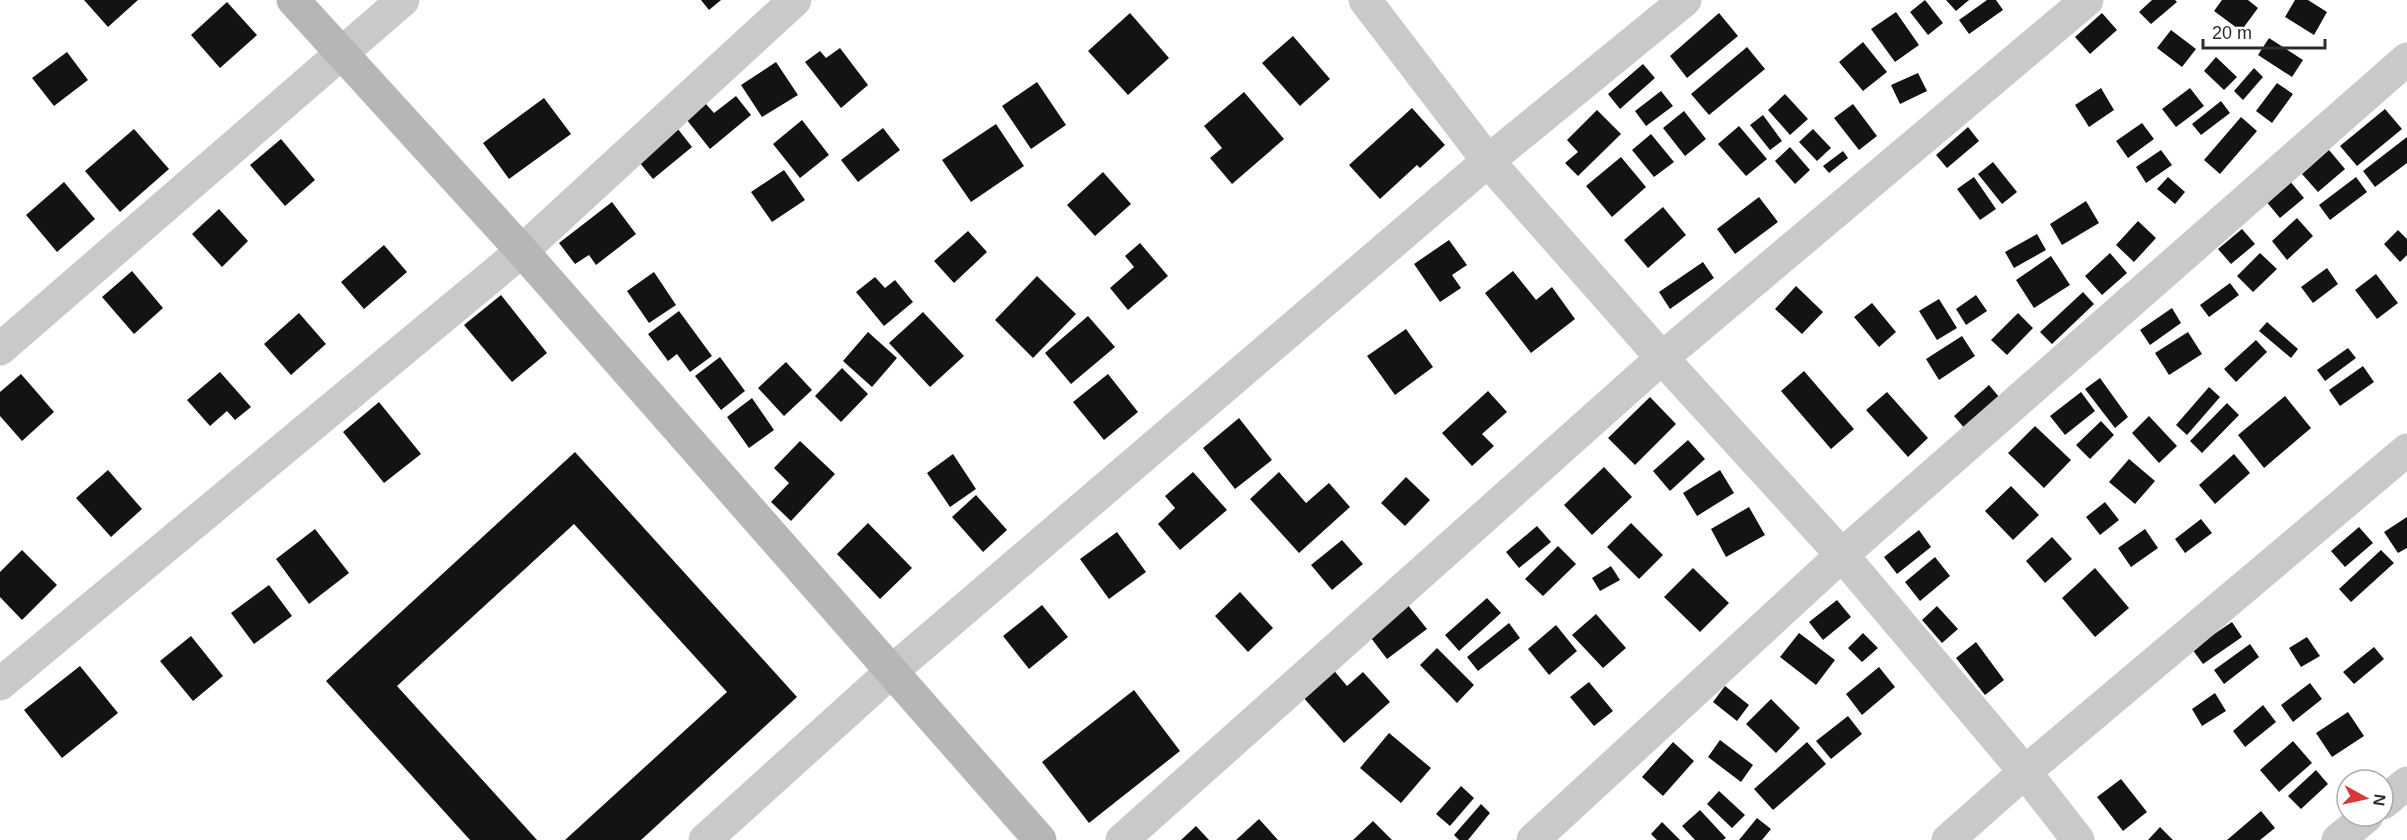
<svg xmlns="http://www.w3.org/2000/svg" width="2407" height="840" font-family="Helvetica,sans-serif">
  <rect width="100%" height="100%" fill="#fff"/>
  <path fill="#131313" d="M84,0H138L108,27Z
    M701,0H721L709,10Z
    M1925,0L1943,23L1928,35L1910,12Z
    M1946,0H1969L1956,11Z
    M1987,0H1996L2003,10L1969,34L1959,20Z
    M2152,0H2175L2177,2L2151,24L2139,12Z
    M2222,0H2248L2258,8L2241,31L2214,11Z
    M2295,0H2308L2327,12L2314,35L2285,17Z
    M227,2L257,35L220,68L191,35Z
    M1896,12L1919,45L1895,62L1871,29Z
    M1130,13L1169,58L1128,95L1088,51Z
    M1719,13L1738,36L1687,78L1670,56Z
    M2102,13L2117,30L2090,54L2075,37Z
    M2171,30L2196,49L2182,67L2157,48Z
    M1293,36L1330,79L1300,106L1262,63Z
    M2269,38L2303,60L2292,77L2258,55Z
    M1863,42L1887,72L1863,91L1839,62Z
    M1747,47L1765,69L1709,115L1691,94Z
    M840,48L868,85L841,108L805,62L820,51L826,58Z
    M67,52L88,80L54,106L32,78Z
    M2216,57L2237,77L2224,90L2204,71Z
    M776,62L798,95L762,117L741,85Z
    M1643,64L1655,78L1620,109L1608,94Z
    M2254,68L2263,77L2243,100L2234,91Z
    M1918,73L1927,91L1900,104L1891,85Z
    M1037,82L1066,125L1031,149L1002,106Z
    M2277,83L2293,94L2272,123L2256,111Z
    M2101,88L2114,110L2089,127L2075,105Z
    M2190,88L2204,106L2176,127L2162,109Z
    M1661,91L1673,106L1646,126L1635,111Z
    M1244,92L1284,139L1232,184L1210,158L1222,148L1204,126Z
    M1785,94L1808,119L1790,135L1768,110Z
    M698,95L714,113L736,96L751,115L710,149L679,110Z
    M544,98L571,134L509,179L483,143Z
    M2221,101L2230,113L2201,135L2192,124Z
    M1853,104L1877,136L1859,150L1834,118Z
    M1412,108L1445,145L1420,168L1417,165L1380,199L1349,165Z
    M2385,109L2402,129L2357,166L2340,146Z
    M1597,110L1621,134L1578,176L1565,163L1578,152L1567,140Z
    M1684,111L1706,139L1685,156L1663,128Z
    M1763,115L1782,141L1770,150L1750,125Z
    M2241,117L2257,131L2220,174L2204,160Z
    M802,120L829,155L800,178L773,144Z
    M2142,123L2154,139L2128,158L2116,141Z
    M674,124L692,147L653,179L635,157Z
    M996,124L1024,166L971,202L942,160Z
    M1739,126L1767,159L1746,176L1718,144Z
    M1968,127L1979,141L1947,168L1936,155Z
    M883,128L900,150L858,182L841,160Z
    M134,129L169,169L120,212L85,171Z
    M1813,129L1831,148L1817,161L1799,142Z
    M1651,134L1674,162L1654,177L1632,150Z
    M2407,137V163L2375,187L2363,171Z
    M281,139L315,180L285,206L250,165Z
    M1790,147L1810,170L1795,184L1775,161Z
    M2161,150L2172,165L2146,183L2136,167Z
    M2329,150L2345,169L2318,192L2302,174Z
    M1843,151L1848,158L1829,173L1823,166Z
    M1621,157L1646,187L1612,217L1586,186Z
    M1993,162L2017,192L2002,204L1978,174Z
    M784,170L805,200L772,222L751,192Z
    M1103,172L1131,204L1095,236L1067,205Z
    M1974,177L1996,209L1980,220L1957,189Z
    M2168,177L2185,192L2175,204L2157,189Z
    M2356,177L2367,192L2330,220L2319,205Z
    M2289,180L2304,198L2280,218L2265,200Z
    M64,182L95,219L57,252L26,215Z
    M1759,197L1778,222L1735,254L1717,229Z
    M2086,201L2099,223L2062,245L2050,224Z
    M612,202L636,234L596,265L589,255L575,264L559,243Z
    M1663,207L1686,235L1648,268L1624,240Z
    M219,209L248,241L222,267L192,234Z
    M2297,218L2313,236L2287,260L2272,241Z
    M2138,221L2156,238L2134,262L2116,245Z
    M2242,229L2255,244L2231,264L2218,249Z
    M2398,230L2407,239V255L2400,262L2384,244Z
    M968,231L987,252L954,283L934,261Z
    M2037,234L2046,250L2014,268L2005,252Z
    M1449,240L1467,265L1452,275L1461,288L1440,302L1414,264Z
    M1140,243L1168,276L1128,310L1110,288L1134,267L1125,256Z
    M384,245L407,272L364,309L341,282Z
    M2110,253L2127,273L2102,295L2085,276Z
    M2260,253L2277,269L2253,292L2237,276Z
    M2051,256L2070,285L2034,308L2016,280Z
    M1703,262L1714,278L1670,309L1659,292Z
    M2327,268L2338,284L2313,303L2301,287Z
    M132,271L163,308L134,334L102,297Z
    M1513,271L1536,300L1552,287L1575,319L1531,353L1485,293Z
    M654,272L676,305L649,323L627,291Z
    M2376,274L2398,303L2377,319L2355,290Z
    M1037,276L1076,314L1033,358L995,320Z
    M875,277L885,288L895,280L913,302L884,326L856,292Z
    M2230,283L2239,295L2209,317L2200,305Z
    M1796,286L1823,312L1802,334L1775,309Z
    M2083,292L2094,304L2052,344L2040,332Z
    M501,295L547,353L512,382L464,325Z
    M1976,295L1987,311L1966,325L1956,309Z
    M1939,299L1957,328L1937,340L1919,311Z
    M1872,303L1896,332L1879,347L1854,317Z
    M2172,308L2181,323L2150,345L2140,330Z
    M679,311L712,356L690,372L677,354L668,361L648,334Z
    M923,312L964,356L930,387L889,343Z
    M299,313L326,344L291,375L264,344Z
    M2018,313L2033,328L2007,355L1991,340Z
    M1088,316L1115,347L1071,384L1045,353Z
    M2267,322L2298,349L2291,358L2259,331Z
    M1406,329L1433,367L1395,395L1367,356Z
    M868,332L897,358L872,387L843,361Z
    M2188,332L2202,354L2169,375L2155,353Z
    M1962,336L1975,356L1939,380L1926,359Z
    M2256,340L2267,352L2236,382L2224,369Z
    M2348,348L2356,358L2325,381L2317,370Z
    M720,357L745,391L721,410L695,376Z
    M786,362L812,390L784,416L758,388Z
    M2363,366L2374,382L2340,406L2329,390Z
    M842,368L868,394L841,422L815,396Z
    M1804,371L1854,429L1831,449L1781,391Z
    M220,372L251,407L235,420L227,411L210,426L187,400Z
    M21,374L54,412L22,441L0,416V392Z
    M1108,374L1138,412L1104,440L1073,402Z
    M2100,378L2128,417L2115,428L2085,389Z
    M1989,385L2000,398L1966,430L1954,416Z
    M2209,387L2220,397L2187,435L2176,425Z
    M1488,391L1507,412L1482,434L1494,446L1472,466L1442,433Z
    M1887,392L1928,438L1908,457L1866,410Z
    M2081,392L2095,411L2065,435L2050,416Z
    M2285,396L2311,428L2264,468L2238,435Z
    M1650,397L1676,424L1635,465L1608,438Z
    M752,398L774,430L749,448L727,417Z
    M379,402L421,454L384,483L343,432Z
    M2227,403L2239,415L2202,453L2190,441Z
    M2149,416L2177,446L2159,463L2132,433Z
    M1239,418L1272,460L1235,489L1203,448Z
    M2101,421L2114,435L2090,459L2076,445Z
    M2035,426L2071,460L2044,488L2008,453Z
    M1688,440L1705,459L1670,491L1653,471Z
    M800,441L835,474L791,521L771,502L789,483L774,468Z
    M575,452L797,697L641,840H565L727,692L574,524L397,686L537,840H470L326,681Z
    M953,454L976,489L950,507L927,473Z
    M2234,454L2250,473L2215,504L2199,485Z
    M2129,459L2155,481L2135,504L2109,482Z
    M1604,467L1632,497L1592,535L1564,505Z
    M108,470L142,509L111,537L76,498Z
    M1720,470L1734,493L1697,516L1683,493Z
    M1193,472L1227,510L1180,550L1158,524L1175,508L1165,496Z
    M1279,472L1306,503L1329,483L1350,507L1299,553L1250,499Z
    M1406,477L1430,500L1405,526L1381,503Z
    M2011,486L2039,515L2013,540L1985,511Z
    M976,495L1007,530L983,552L952,517Z
    M2105,502L2119,520L2100,535L2086,517Z
    M1749,507L1765,535L1726,557L1711,529Z
    M2407,517V548L2398,553L2384,532Z
    M2201,519L2212,533L2185,553L2175,539Z
    M868,523L912,568L880,599L837,554Z
    M1631,523L1663,555L1639,579L1607,547Z
    M1537,526L1551,542L1519,568L1506,552Z
    M2359,527L2373,543L2345,567L2331,551Z
    M315,529L349,573L309,604L276,559Z
    M2145,529L2158,548L2131,567L2118,548Z
    M1919,530L1931,547L1897,574L1884,557Z
    M1117,532L1146,572L1109,599L1080,559Z
    M2052,537L2072,559L2045,583L2026,561Z
    M1342,540L1363,564L1332,590L1311,565Z
    M1558,546L1576,564L1543,596L1525,579Z
    M22,550L57,585L22,620L0,597V572Z
    M2381,550L2394,563L2351,602L2339,589Z
    M1935,557L1950,576L1920,601L1905,582Z
    M1611,566L1620,580L1600,591L1592,578Z
    M1693,568L1729,603L1700,632L1664,597Z
    M2095,568L2129,608L2095,637L2062,598Z
    M269,585L292,616L254,644L231,613Z
    M1240,592L1273,628L1248,652L1215,616Z
    M1487,598L1501,613L1459,651L1445,635Z
    M1837,600L1851,617L1823,640L1809,622Z
    M1407,604L1427,629L1387,659L1368,634Z
    M1042,605L1068,637L1029,669L1003,636Z
    M1937,606L1958,629L1942,643L1922,620Z
    M1596,614L1626,648L1603,668L1572,635Z
    M2232,622L2242,637L2203,664L2192,649Z
    M1509,623L1520,638L1478,671L1467,657Z
    M1556,625L1577,651L1549,675L1528,649Z
    M1799,633L1835,660L1816,685L1780,657Z
    M1863,633L1878,648L1862,662L1848,648Z
    M191,636L223,676L193,701L160,661Z
    M2307,637L2320,656L2301,667L2289,648Z
    M1976,642L2004,680L1985,695L1956,658Z
    M2250,644L2259,657L2224,684L2214,670Z
    M2374,647L2384,659L2354,684L2343,672Z
    M1437,648L1474,685L1457,703L1420,665Z
    M80,666L118,713L62,758L24,710Z
    M1331,667L1347,686L1363,672L1390,702L1344,743L1301,695Z
    M1879,667L1895,687L1862,715L1846,694Z
    M1589,682L1613,711L1594,726L1570,697Z
    M2310,683L2322,699L2293,722L2281,705Z
    M1725,686L1749,705L1737,721L1713,702Z
    M1134,690L1180,751L1089,823L1042,762Z
    M2215,693L2226,711L2202,726L2192,709Z
    M1771,699L1800,728L1776,753L1746,724Z
    M2263,705L2276,722L2245,747L2233,731Z
    M2348,712L2364,736L2332,757L2316,733Z
    M1848,716L1862,734L1831,759L1816,741Z
    M1389,733L1431,768L1401,803L1360,768Z
    M1720,740L1753,765L1741,782L1708,757Z
    M2293,741L2312,763L2279,792L2260,770Z
    M1673,742L1694,761L1663,796L1642,777Z
    M1807,742L1826,764L1773,810L1754,789Z
    M2316,770L2328,784L2301,809L2288,796Z
    M2121,779L2147,812L2123,831L2097,797Z
    M1461,786L1474,798L1450,826L1436,814Z
    M1719,791L1745,815L1732,828L1707,804Z
    M1481,804L1490,813L1468,840H1459L1454,835Z
    M1700,810L1726,838L1723,840H1695L1682,826Z
    M2261,811L2275,828L2260,840H2227Z
    M1757,818L1771,829L1762,840H1739Z
    M1259,819L1278,840H1236Z
    M1373,821L1392,840H1353Z
    M1662,822L1680,840H1657L1651,834Z
    M1196,826L1209,840H1181Z
    M2160,827L2173,840H2148Z"/>
  <g fill="none" stroke-linecap="round" stroke-linejoin="round">
    <path stroke="#c9c9c9" stroke-width="33" d="M1365,0L1488,161L1662,358L1842,555L2025,772L2078,840
      M0,349L403,0
      M0,684L522,251L795,0
      M2383,803L2407,783
      M705,840L892,671L1488,161L1685,0
      M1122,840L1662,358L2087,0
      M1533,840L1842,555L2407,59
      M1948,840L2025,772L2407,450
      M2338,840L2367,816"/>
    <path stroke="#b6b6b6" stroke-width="33" d="M293,0L522,251L1040,840"/>
  </g>
  <g transform="translate(2365 798) rotate(98)"><circle r="28" fill="#ffffff" stroke="#ababab" stroke-width="1.5"/>
  <path d="M0-4.5L10 22L0 15L-10 22Z" fill="#dc3636"/>
  <text y="-9" font-size="16" font-weight="bold" text-anchor="middle" fill="#2c2c2c">N</text>
  </g>
  <path d="M2203 39v9h122v-9" fill="none" stroke="#2c2c2c" stroke-width="3"/>
  <text x="2212" y="39" font-size="18" fill="#2c2c2c" stroke="#ffffff" stroke-width="4.5" paint-order="stroke">20 m</text>
</svg>
